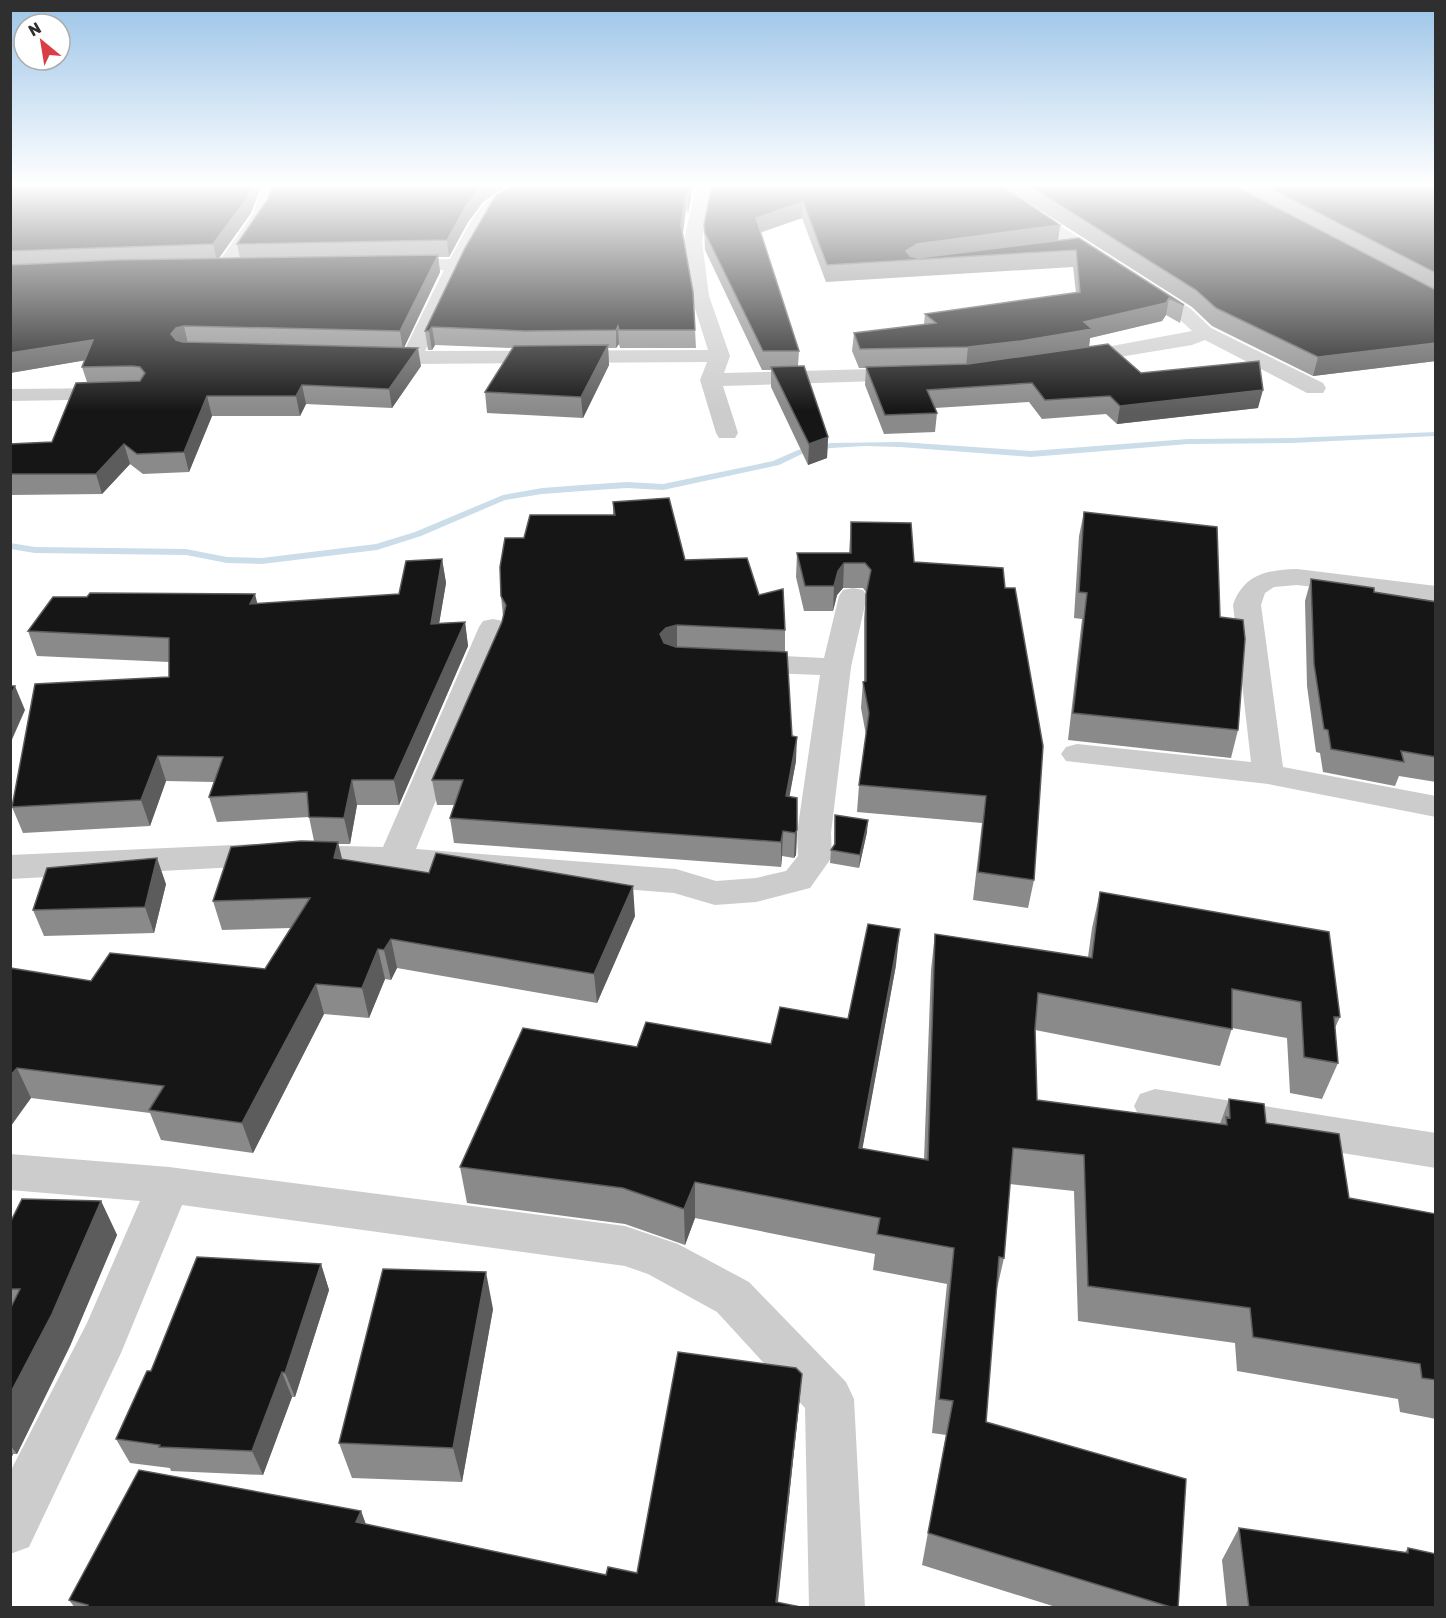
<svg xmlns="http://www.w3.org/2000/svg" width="1446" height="1618" font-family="Rubik,sans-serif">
  <rect width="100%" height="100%" fill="#fff"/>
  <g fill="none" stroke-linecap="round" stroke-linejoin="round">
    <path fill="#cbdde9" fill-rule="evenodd" d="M1436,432V436L1292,443L1188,444L1031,457L900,447L865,446L831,448L804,453L779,465L663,490L627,488L582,491L542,494L505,500L421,536L377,550L262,564L227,563L186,555L35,553L10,549V543L35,547L186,549L227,557L262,558L376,544L415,532L503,495L542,488L582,485L627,482L663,484L773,461L798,450L831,443L900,442L1031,451L1188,439L1292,438Z"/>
    <path fill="#ccc" fill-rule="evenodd" d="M263,184H279L269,214L230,271H218L215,267L253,214Z
      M521,184H536L538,187L536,190L517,195L495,209L465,264L425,351L708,350L691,296L684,241L695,190L647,194L639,189L646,184H713L702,241L709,296L730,356L724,373L909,368L916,370L919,374L916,378L909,380L723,386L738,433L735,438H719L716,433L700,380L707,362L411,364L367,361L364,357L367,353L404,351L444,270H393L387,269L384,265L387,261L450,259C471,223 478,196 521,184Z
      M976,184H995L1191,309L1211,328L1323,383L1326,388L1323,393H1307L1205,340L1192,345L1071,365L1064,363L1061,359L1064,355L1192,331L1177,317Z
      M117,388L125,389L128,394L125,399L10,401V389Z
      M1297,569L1436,586V602L1297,585L1274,587L1265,593L1261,605L1283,767L1436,796V817L1268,784L1066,761L1061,754L1066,747L1077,744L1251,762L1233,605C1244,574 1267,570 1297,569Z
      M853,588L863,590L867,596L851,667L831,833L832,857L810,888L756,902L715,905L674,893L395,871L256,866L10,879V855L256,844L383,847L479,627L483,621L493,619L503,621L507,627L416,849L676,869L716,881L756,878L786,871L798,856L797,833L820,675L742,672L732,669L728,663L732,657L742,654L824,658L839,596L843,590Z
      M1155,1089L1436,1133V1168L1155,1123L1140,1118L1134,1106L1140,1094Z
      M10,1154L169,1167L625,1226L678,1244L749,1282L846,1382L854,1399L865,1608H809L805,1408L717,1312L648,1274L625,1266L182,1205L121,1353L29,1547L10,1554V1472L87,1323L140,1201L10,1190Z"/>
  </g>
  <path fill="#8a8a8a" d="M10,184H262L251,213L218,259L240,258L237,244L268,199L273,184H512L505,187L483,202L468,222L449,257H438L440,272L404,347L421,366L392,408L306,404L300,416H212L189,472L143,474L130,464L102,494L10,495V444L52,442L87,382L82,367L85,360L10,373Z
    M515,184H692V192L688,213L686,208L683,233L695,330L696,348H620L619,344L616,348H608L609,365L583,418L487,413L485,392L513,348L435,345L432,350H428L425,331Z
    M712,184L1060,225L1058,240L1184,305L1180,323L1166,315L1162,321L1090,338L1089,347L1141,373L1258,408L1117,424L1106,414L1042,419L1029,402L935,408L937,413L935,432L884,434L865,385L866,368H859L852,351L854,333L924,324L925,314L1076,293L1073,267L826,282L802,218L760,233L799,351L798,366L828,437L827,458L808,465L771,387V370H762L705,250L704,225Z
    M999,184H1436V361L1313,376L1212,326L1192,307Z
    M613,502L685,560L759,595L785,630V652L792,736L796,761L789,797L797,830L796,855L794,858L782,856L781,867L454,843L450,818L455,805H437L432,780L502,622L503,616L501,596L524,538L613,515Z
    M1084,512L1220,617L1238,730L1231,758L1068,740L1082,619L1074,618L1079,536Z
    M851,522L914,562L1005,588L1034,880L1028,908L973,900L982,823L857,812L859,785L866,735L861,708L863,682L864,681V619L866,592L863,588H843L837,595L833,611H804L796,577L797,553H849Z
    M442,559L446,583L439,623L465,622L468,646L399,805H357L350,844H338L342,860L635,916L597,1003L397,968L391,980L385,979L369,1018L324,1014L253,1153L161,1140L150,1113L31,1098L10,1125V968L91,981L265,969L291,928L222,930L213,901L314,841L309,817L217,822L209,797L214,782L166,781L150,826L23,833L12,807L169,677V662L37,656L28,631L257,604L399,594Z
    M1311,579L1374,592L1436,601V782L1399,776L1395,786L1323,772L1320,753L1316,752L1307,686L1305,601Z
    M835,815L867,832L859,868L830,863L831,850L834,846Z
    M166,884L154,933L44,936L33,910Z
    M1100,892L1340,1017L1335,1028L1338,1063L1322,1099L1290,1093L1287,1038L1232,1028L1220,1066L1035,1030L1037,1100L1220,1124L1229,1099L1266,1123L1349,1198L1436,1214V1419L1400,1412L1398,1399L1237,1371L1235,1343L1078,1321L1074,1191L1010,1184L1004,1258L996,1293L986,1422L1178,1608H1059L922,1565L946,1435L932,1433L947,1284L873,1270L875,1254L695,1218L685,1245L625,1224L467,1203L460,1167L637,1047L771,1044L848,1019L896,965L862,1149L924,1160L931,970L935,934L1088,957L1092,928Z
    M101,1201L117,1235L70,1346L17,1454H13L10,1461V1223Z
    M321,1264L329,1290L295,1397H292L263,1475L171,1471L170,1468L130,1463L116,1439L151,1371Z
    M493,1309L462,1482L352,1478L339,1443Z
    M802,1374L799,1405L778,1602L801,1608H75L69,1600L361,1511L366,1524L606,1575L637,1573Z
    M1239,1528L1405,1552L1408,1548L1436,1608H1227L1222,1560Z"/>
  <path fill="#5c5c5c" d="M253,184H262L251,213L217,261L213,244Z
    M484,184H512L505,187L483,202L468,222L449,257L447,240L466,206L482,186Z
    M690,184H692V192L688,213V197Z
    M686,193V208L682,241L681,225Z
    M803,202L802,218L755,234L756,218Z
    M1060,225L1058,242L905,260L906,251L917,244Z
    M438,255L440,272L403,350L400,331Z
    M1169,298L1166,315L1162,321L1090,338L1089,347L966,366L968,347L1084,322Z
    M184,326L188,344L180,346L171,334L176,328Z
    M618,326L619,344L616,348V330Z
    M432,327L435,345L432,350L429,331Z
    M93,340L99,358L10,373V353Z
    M1436,343V361L1313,376L1318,357Z
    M608,345L609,365L583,418L581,397Z
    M418,348L421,366L392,408L389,389Z
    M302,385L306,404L300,416L296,396Z
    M1263,390L1258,408L1117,424L1120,406Z
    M207,396L212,416L189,472L184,452Z
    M828,437L827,458L808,465L809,444Z
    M124,444L130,464L102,494L96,474Z
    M442,559L446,583L435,648L431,624Z
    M844,563L843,588L837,595L833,611L834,586L838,571Z
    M255,594L261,618L250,604Z
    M465,622L468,646L399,805L394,780Z
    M677,625V648L666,651L660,634L666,628Z
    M15,686L25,710L10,744V697Z
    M797,737L796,761L785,821L786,796Z
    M158,756L166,781L150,826L141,800Z
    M352,780L357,805L350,844L344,818Z
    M868,820L867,832L859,868L860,855Z
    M797,830L796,855L794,858L795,833Z
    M783,831L782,856L781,867V842Z
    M338,842L345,871L334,858Z
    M157,858L166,884L154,933L145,907Z
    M633,886L635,916L597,1003L594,974Z
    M900,929L896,965L856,1184L859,1148Z
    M391,939L397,968L391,980L384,950Z
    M378,949L385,979L369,1018L362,988Z
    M316,984L324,1014L253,1153L242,1123Z
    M17,1068L31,1098L11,1126L10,1076Z
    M695,1182V1218L685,1245L684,1209Z
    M101,1201L117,1235L70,1346L17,1454L10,1445V1394Z
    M321,1264L329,1290L295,1397L285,1373Z
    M486,1272L493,1309L462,1482L453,1448Z
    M282,1372L292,1397L263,1475L252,1451Z
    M802,1374L799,1405L777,1608H776Z
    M10,1450L13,1454L10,1461Z
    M361,1511L371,1540L356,1522Z"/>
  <path fill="#161616" stroke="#5c5c5c" stroke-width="1.5" d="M10,184H253L248,197L213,244L10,251Z
    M273,184H484L482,186L466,206L447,240L237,244L268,199Z
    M515,184H690L688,197L686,193L681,225L693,292L695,330H619L618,326L616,330L525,331L432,327L429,331H425L465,248L496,195Z
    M712,184H999L1060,225L917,244L906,251L910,256L918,258L1079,238L1184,305L1169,298L1166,303L1084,322L1092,329L1021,341L968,347L860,349L854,333L936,323L925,314L1080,292L1076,250L827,265L803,202L756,218L799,351H763L705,233L704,225Z
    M1026,184H1231L1436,290V343L1318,357L1216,308L1196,290Z
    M1262,184H1436V273Z
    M438,255L400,331L184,326L176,328L171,334L176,340L183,342L418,348L389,389L302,385L296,396H207L184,452L137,454L124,444L96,474H10V444L52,442L76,383L140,381L145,373L140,367L132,366L82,367L93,340L10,353V265L116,260Z
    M1108,344L1141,373L1259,361L1263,390L1120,406L1110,396L1045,400L1032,383L927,390L937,413L885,415L866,367L968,364Z
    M608,345L581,397L485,392L514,346Z
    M804,366L828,437L809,444L771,367Z
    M669,498L685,560L747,558L759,595L783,589L785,630L677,625L666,628L660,634L664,643L676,647L787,652L792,736L797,737L786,796L797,798V830L795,833L783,831L781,842L450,818L463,780H432L502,622L506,605L501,596L500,567L505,538H524L530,515H615L613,502Z
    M1084,512L1217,527L1220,617L1243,620L1245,639L1238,730L1073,713L1087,593L1079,592Z
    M851,522L911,523L914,562L1003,568L1005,588H1015L1043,746L1034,880L978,872L986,796L859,785L869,713L863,682L866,681V594L871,570L865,563H844L838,571L834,586H805L797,553H851Z
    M442,559L431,624L465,622L394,780H352L344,818L309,817L307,792L209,797L223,757L158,756L141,800L12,807L35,684L169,677V638L28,631L53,597H87L90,593L255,594L250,604L399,594L406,561Z
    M1311,579L1374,588V592L1436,602V757L1401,751L1404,762L1331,749L1328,730L1324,729L1314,664Z
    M10,686H15L10,697Z
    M835,815L868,820L860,855L831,850L835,844Z
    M301,841L338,842L334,858L429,873L436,853L633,886L594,974L391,939L384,950L378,949L362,988L316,984L242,1123L149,1110L164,1086L17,1068L10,1076V968L91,981L110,953L265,969L310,898L213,901L231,847Z
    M157,858L145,907L33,910L47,868Z
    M1100,892L1329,932L1340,1017H1334L1338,1063L1304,1057L1301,1002L1232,989V1029L1038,993L1035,1029L1037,1100L1227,1125L1226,1117L1230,1118L1229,1099L1264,1104L1266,1123L1339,1134L1349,1198L1436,1214V1380L1422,1378L1420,1364L1253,1337L1250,1308L1088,1286L1084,1155L1013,1148L1004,1258L999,1257L986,1422L1186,1479L1178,1608H1174L928,1533L953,1401L939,1399L954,1248L877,1234L880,1218L695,1182L684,1209L623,1188L460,1167L523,1028L637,1047L646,1022L771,1044L780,1007L848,1019L868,924L900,929L859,1148L928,1160L935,934L1092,958Z
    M22,1199L101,1201L52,1314L10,1394V1309L20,1289H10V1223Z
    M197,1257L321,1264L285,1373L282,1372L252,1451L159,1447L160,1445L116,1439L147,1371H151Z
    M383,1269L486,1272L453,1448L339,1443Z
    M678,1352L796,1368L802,1374L776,1602L801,1607V1608H87L88,1605L69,1600L139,1470L361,1511L356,1522L606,1575L608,1567L637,1573Z
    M1239,1528L1408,1553V1548L1436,1554V1608H1249Z"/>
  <linearGradient id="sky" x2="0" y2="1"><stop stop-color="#9cc4e8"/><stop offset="0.45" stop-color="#fff"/><stop offset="1" stop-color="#fff" stop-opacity="0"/></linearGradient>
  <rect width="1446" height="411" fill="url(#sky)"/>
  <rect width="1446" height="1618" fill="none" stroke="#2f2f2f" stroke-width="24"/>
  <g transform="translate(42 42) rotate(330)"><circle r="28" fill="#ffffff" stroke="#acacac" stroke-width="1.5"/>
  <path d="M0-4.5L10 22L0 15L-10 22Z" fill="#d93e47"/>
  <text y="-9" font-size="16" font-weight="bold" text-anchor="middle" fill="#2f2f2f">N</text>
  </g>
</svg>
